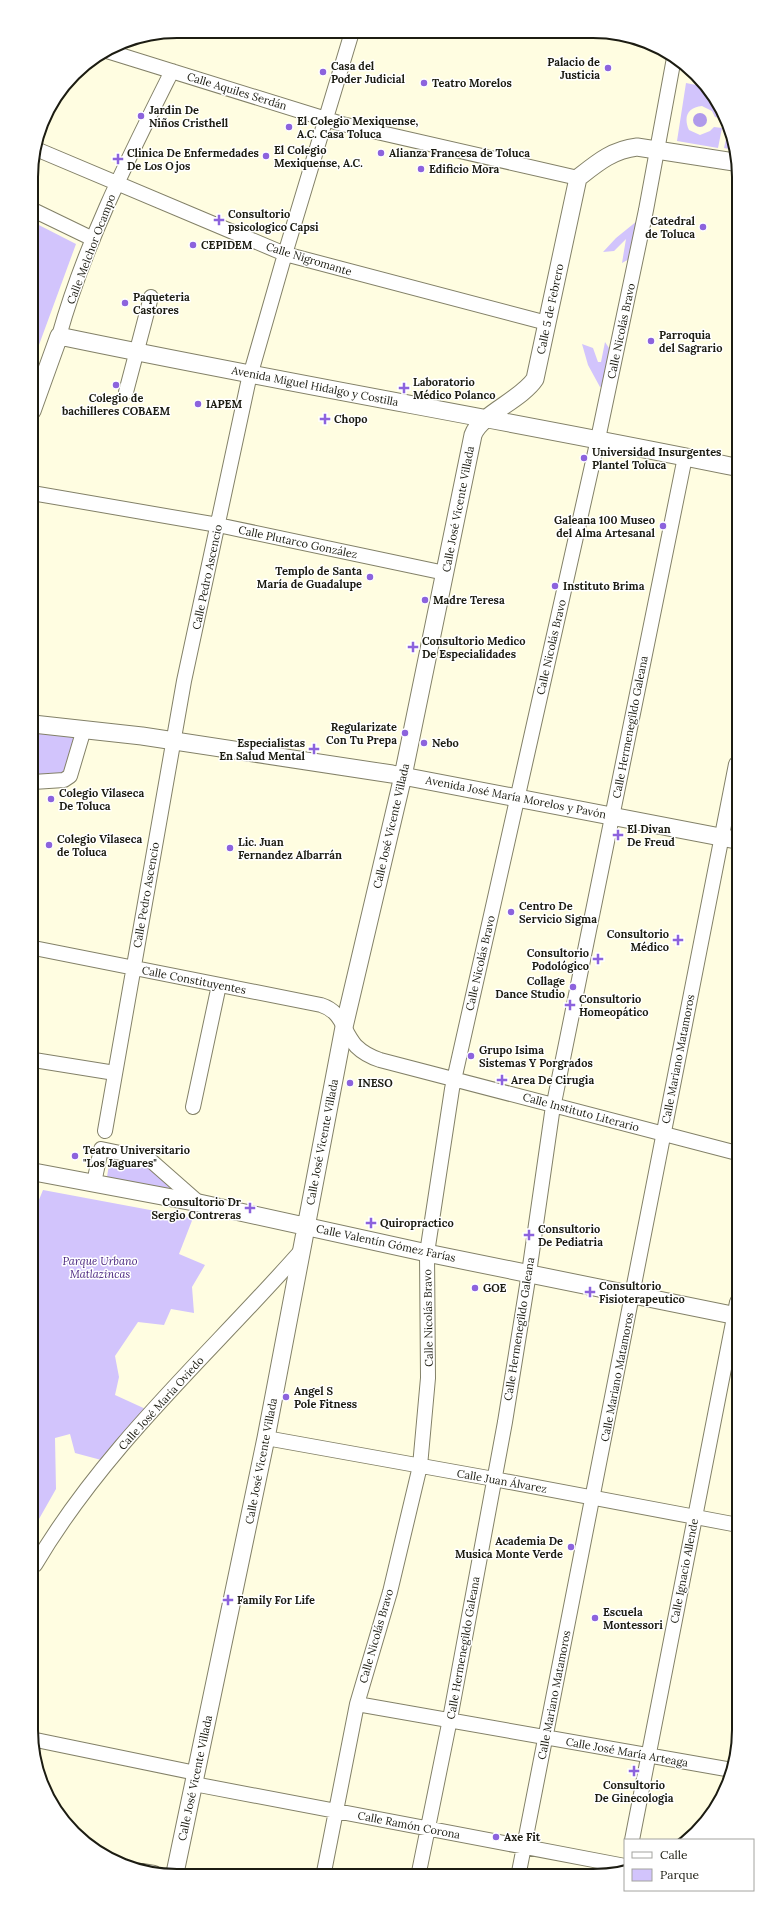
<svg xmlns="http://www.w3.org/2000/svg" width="770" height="1907" font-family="Lora,serif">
  <rect width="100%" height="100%" fill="#fffde1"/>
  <path fill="#d2c4fc" d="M686,83L706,87C713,95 726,107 723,119L715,117L712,111L702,106C688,107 683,117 689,130L700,135L710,131L714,127L722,128L718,148L677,141Z
    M729,126L734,139V150L724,148Z
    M31,221L76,244L32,364Z
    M637,221L631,258L622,263L626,239L614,251L603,252L616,238Z
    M605,342L611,351L603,386L600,387L588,365L582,344L593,348L598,362H601Z
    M33,731L78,736L67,776L33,778Z
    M110,1158L148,1165L173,1191L107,1177Z
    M43,1190L193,1218L179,1254L205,1265L192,1287L194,1313L171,1309L164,1325L138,1322L115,1356L119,1377L115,1395L150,1411L105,1461L75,1453L70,1434L55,1438L56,1489L35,1526L34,1212Z"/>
  <path fill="#b09aeb" d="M693 120a7 7 0 1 1 14 0a7 7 0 1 1-14 0Z"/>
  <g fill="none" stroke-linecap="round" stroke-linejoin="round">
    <g stroke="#838168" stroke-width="16">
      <path id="minor" d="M107,51L342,124L578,178
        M36,149L285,254L547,323
        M31,209L93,239
        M59,336C85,243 129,157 172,71
        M126,392L151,297
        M32,493L218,525L445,573
        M33,782L64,780L70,776L84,729
        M34,948L321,1005C343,1012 342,1030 356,1046C363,1053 371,1057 380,1060L737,1153
        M34,1060L115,1073
        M193,1107L219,985
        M105,1131L184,681L248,383L285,254L352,32
        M94,1183L101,1149L149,1159L199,1203
        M266,1438L494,1479L738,1525
        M35,1565C105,1446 210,1354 300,1252
        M357,1704L732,1770
        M36,1740L196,1773
        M194,1784L625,1866
        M632,1840L737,1302
        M142,1871L154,1873
        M324,1872L357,1704L390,1592L420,1466L428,1378L427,1253L452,1089L598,439L646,210L674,58
        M419,1872L450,1719L505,1422L529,1273L552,1113L685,457
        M519,1872L736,764"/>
    </g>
    <g stroke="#838168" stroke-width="19">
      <path id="major" d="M32,411L59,336C284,383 510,421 735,467
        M33,724L142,736L392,774L736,840
        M34,1172L199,1203L427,1253L737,1316
        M175,1873L266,1438L344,1027L403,776L473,435C480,415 521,400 535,379L578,178C597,163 612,150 637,147L734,162"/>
    </g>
    <use href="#minor" stroke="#fff" stroke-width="14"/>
    <use href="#major" stroke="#fff" stroke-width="17"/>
  </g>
  <g fill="#8c63dd" stroke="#fff" stroke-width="1.5">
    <circle cx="608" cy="68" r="4"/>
    <circle cx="323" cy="72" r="4"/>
    <circle cx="424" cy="83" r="4"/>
    <circle cx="141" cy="116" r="4"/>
    <circle cx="289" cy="127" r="4"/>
    <circle cx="381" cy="153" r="4"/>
    <circle cx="266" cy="156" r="4"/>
    <path d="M116 153h4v4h4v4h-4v4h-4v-4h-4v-4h4z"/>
    <circle cx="421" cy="169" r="4"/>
    <path d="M217 214h4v4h4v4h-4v4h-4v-4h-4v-4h4z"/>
    <circle cx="703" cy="227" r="4"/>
    <circle cx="193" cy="245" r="4"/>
    <circle cx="125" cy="303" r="4"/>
    <circle cx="651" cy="341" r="4"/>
    <circle cx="116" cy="385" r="4"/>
    <path d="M402 382h4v4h4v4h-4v4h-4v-4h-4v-4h4z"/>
    <circle cx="198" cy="404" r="4"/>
    <path d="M323 413h4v4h4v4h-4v4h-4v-4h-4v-4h4z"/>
    <circle cx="584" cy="458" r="4"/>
    <circle cx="663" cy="526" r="4"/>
    <circle cx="370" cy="577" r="4"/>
    <circle cx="555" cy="586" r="4"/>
    <circle cx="425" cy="600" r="4"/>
    <path d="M411 641h4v4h4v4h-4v4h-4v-4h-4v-4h4z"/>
    <circle cx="405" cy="733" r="4"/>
    <circle cx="424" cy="743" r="4"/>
    <path d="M312 743h4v4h4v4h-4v4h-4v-4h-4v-4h4z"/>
    <circle cx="51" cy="799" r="4"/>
    <path d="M616 829h4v4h4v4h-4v4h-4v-4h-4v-4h4z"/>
    <circle cx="49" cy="845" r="4"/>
    <circle cx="230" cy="848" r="4"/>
    <circle cx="511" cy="912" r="4"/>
    <path d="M676 934h4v4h4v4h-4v4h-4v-4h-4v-4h4z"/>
    <path d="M596 953h4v4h4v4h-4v4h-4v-4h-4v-4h4z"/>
    <circle cx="573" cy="987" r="4"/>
    <path d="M568 999h4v4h4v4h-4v4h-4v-4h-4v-4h4z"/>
    <circle cx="471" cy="1056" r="4"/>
    <path d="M500 1074h4v4h4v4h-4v4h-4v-4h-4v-4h4z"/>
    <circle cx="350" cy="1083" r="4"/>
    <circle cx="75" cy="1156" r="4"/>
    <path d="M248 1202h4v4h4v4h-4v4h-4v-4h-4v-4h4z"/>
    <path d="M369 1217h4v4h4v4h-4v4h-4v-4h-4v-4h4z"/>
    <path d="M527 1229h4v4h4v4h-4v4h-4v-4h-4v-4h4z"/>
    <circle cx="475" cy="1288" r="4"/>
    <path d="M588 1286h4v4h4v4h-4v4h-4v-4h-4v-4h4z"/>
    <circle cx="286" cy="1397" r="4"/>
    <circle cx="571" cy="1547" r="4"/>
    <path d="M226 1594h4v4h4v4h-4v4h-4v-4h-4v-4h4z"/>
    <circle cx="595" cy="1618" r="4"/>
    <path d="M632 1765h4v4h4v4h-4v4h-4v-4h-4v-4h4z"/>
    <circle cx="496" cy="1837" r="4"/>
  </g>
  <g text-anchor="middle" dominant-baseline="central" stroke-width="3" stroke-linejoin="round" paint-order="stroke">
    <g font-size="11" font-weight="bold" fill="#1c1c12" stroke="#fff" text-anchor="start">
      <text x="600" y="62" text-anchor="end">Palacio de<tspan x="600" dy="13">Justicia</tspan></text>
      <text x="331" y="66">Casa del<tspan x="331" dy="13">Poder Judicial</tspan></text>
      <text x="432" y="83">Teatro Morelos</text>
      <text x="149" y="110">Jardin De<tspan x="149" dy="13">Niños Cristhell</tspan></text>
      <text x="297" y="121">El Colegio Mexiquense,<tspan x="297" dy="13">A.C. Casa Toluca</tspan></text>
      <text x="274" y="150">El Colegio<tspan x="274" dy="13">Mexiquense, A.C.</tspan></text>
      <text x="127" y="153">Clinica De Enfermedades<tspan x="127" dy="13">De Los Ojos</tspan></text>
      <text x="389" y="153">Alianza Francesa de Toluca</text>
      <text x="429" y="169">Edificio Mora</text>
      <text x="228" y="214">Consultorio<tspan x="228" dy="13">psicologico Capsi</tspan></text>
      <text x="695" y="221" text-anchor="end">Catedral<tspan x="695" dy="13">de Toluca</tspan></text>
      <text x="201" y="245">CEPIDEM</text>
      <text x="133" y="297">Paqueteria<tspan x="133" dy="13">Castores</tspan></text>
      <text x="659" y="335">Parroquia<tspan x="659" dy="13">del Sagrario</tspan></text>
      <text x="413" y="382">Laboratorio<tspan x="413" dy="13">Médico Polanco</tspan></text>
      <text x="116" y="398" text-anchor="middle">Colegio de<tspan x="116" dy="13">bachilleres COBAEM</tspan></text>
      <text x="206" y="404">IAPEM</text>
      <text x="334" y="419">Chopo</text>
      <text x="592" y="452">Universidad Insurgentes<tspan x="592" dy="13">Plantel Toluca</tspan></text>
      <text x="655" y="520" text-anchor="end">Galeana 100 Museo<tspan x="655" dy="13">del Alma Artesanal</tspan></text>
      <text x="362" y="571" text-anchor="end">Templo de Santa<tspan x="362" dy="13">María de Guadalupe</tspan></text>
      <text x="563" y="586">Instituto Brima</text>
      <text x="433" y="600">Madre Teresa</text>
      <text x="422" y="641">Consultorio Medico<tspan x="422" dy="13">De Especialidades</tspan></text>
      <text x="397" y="727" text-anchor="end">Regularizate<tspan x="397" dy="13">Con Tu Prepa</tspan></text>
      <text x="305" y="743" text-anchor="end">Especialistas<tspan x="305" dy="13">En Salud Mental</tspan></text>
      <text x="432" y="743">Nebo</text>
      <text x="59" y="793">Colegio Vilaseca<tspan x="59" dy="13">De Toluca</tspan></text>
      <text x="627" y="829">El Divan<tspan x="627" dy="13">De Freud</tspan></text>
      <text x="57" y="839">Colegio Vilaseca<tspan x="57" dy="13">de Toluca</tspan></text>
      <text x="238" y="842">Lic. Juan<tspan x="238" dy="13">Fernandez Albarrán</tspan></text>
      <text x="519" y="906">Centro De<tspan x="519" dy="13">Servicio Sigma</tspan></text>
      <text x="669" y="934" text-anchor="end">Consultorio<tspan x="669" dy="13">Médico</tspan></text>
      <text x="589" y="953" text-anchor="end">Consultorio<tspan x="589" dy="13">Podológico</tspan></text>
      <text x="565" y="981" text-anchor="end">Collage<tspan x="565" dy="13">Dance Studio</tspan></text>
      <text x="579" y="999">Consultorio<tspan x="579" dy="13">Homeopático</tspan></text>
      <text x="479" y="1050">Grupo Isima<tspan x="479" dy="13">Sistemas Y Porgrados</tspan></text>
      <text x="511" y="1080">Area De Cirugia</text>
      <text x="358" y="1083">INESO</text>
      <text x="83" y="1150">Teatro Universitario<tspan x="83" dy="13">"Los Jaguares"</tspan></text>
      <text x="241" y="1202" text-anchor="end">Consultorio Dr<tspan x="241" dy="13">Sergio Contreras</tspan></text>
      <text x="380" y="1223">Quiropractico</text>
      <text x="538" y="1229">Consultorio<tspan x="538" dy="13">De Pediatria</tspan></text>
      <text x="599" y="1286">Consultorio<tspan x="599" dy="13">Fisioterapeutico</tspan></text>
      <text x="483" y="1288">GOE</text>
      <text x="294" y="1391">Angel S<tspan x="294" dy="13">Pole Fitness</tspan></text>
      <text x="563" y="1541" text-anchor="end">Academia De<tspan x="563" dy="13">Musica Monte Verde</tspan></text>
      <text x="237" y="1600">Family For Life</text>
      <text x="603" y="1612">Escuela<tspan x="603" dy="13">Montessori</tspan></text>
      <text x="634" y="1785" text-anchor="middle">Consultorio<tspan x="634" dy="13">De Ginecologia</tspan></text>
      <text x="504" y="1837">Axe Fit</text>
    </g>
    <g font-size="11" fill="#1c1c12" stroke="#fff">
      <text transform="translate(237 91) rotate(17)">Calle Aquiles Serdán</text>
      <text transform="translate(91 249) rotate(-69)">Calle Melchor Ocampo</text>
      <text transform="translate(309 259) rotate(17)">Calle Nigromante</text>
      <text transform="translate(550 309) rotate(-78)">Calle 5 de Febrero</text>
      <text transform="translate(621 331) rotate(-78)">Calle Nicolás Bravo</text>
      <text transform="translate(315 386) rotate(11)">Avenida Miguel Hidalgo y Costilla</text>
      <text transform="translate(458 509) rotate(-79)">Calle José Vicente Villada</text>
      <text transform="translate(298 542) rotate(12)">Calle Plutarco González</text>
      <text transform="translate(207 577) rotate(-78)">Calle Pedro Ascencio</text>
      <text transform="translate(551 647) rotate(-77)">Calle Nicolás Bravo</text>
      <text transform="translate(630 727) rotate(-79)">Calle Hermenegildo Galeana</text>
      <text transform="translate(516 797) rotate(11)">Avenida José María Morelos y Pavón</text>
      <text transform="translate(391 826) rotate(-77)">Calle José Vicente Villada</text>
      <text transform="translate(146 895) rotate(-80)">Calle Pedro Ascencio</text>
      <text transform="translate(480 963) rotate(-77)">Calle Nicolás Bravo</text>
      <text transform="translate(194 980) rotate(11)">Calle Constituyentes</text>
      <text transform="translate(678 1059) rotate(-79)">Calle Mariano Matamoros</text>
      <text transform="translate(581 1112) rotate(15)">Calle Instituto Literario</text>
      <text transform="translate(322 1142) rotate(-79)">Calle José Vicente Villada</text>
      <text transform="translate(386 1243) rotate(12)">Calle Valentín Gómez Farías</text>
      <text transform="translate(428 1318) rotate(-91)">Calle Nicolás Bravo</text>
      <text transform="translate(519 1329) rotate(-81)">Calle Hermenegildo Galeana</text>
      <text transform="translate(617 1377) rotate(-79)">Calle Mariano Matamoros</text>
      <text transform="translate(161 1403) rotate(-48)">Calle José María Oviedo</text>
      <text transform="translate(261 1461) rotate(-79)">Calle José Vicente Villada</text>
      <text transform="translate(502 1481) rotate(10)">Calle Juan Álvarez</text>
      <text transform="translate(684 1571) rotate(-79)">Calle Ignacio Allende</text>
      <text transform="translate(376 1636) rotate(-74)">Calle Nicolás Bravo</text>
      <text transform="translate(463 1648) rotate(-80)">Calle Hermenegildo Galeana</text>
      <text transform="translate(554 1695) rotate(-79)">Calle Mariano Matamoros</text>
      <text transform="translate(627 1752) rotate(10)">Calle José María Arteaga</text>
      <text transform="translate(195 1778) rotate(-78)">Calle José Vicente Villada</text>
      <text transform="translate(409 1825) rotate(11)">Calle Ramón Corona</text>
    </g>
    <g font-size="11" font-style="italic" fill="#431e7b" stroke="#fff">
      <text x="100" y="1261">Parque Urbano<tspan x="100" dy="13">Matlazincas</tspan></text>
    </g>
  </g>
  <path d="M0 0H770V1907H0ZM177 38H593A139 139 0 0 1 732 177V1730A139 139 0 0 1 593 1869H177A139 139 0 0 1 38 1730V177A139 139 0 0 1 177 38Z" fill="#fff" fill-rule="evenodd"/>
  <path fill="none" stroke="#1c1c12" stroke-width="2" d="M177 38H593A139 139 0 0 1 732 177V1730A139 139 0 0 1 593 1869H177A139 139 0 0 1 38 1730V177A139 139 0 0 1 177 38Z"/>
  <rect x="624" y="1839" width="130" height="52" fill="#ffffff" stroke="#a4a4a0"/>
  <rect x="632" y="1852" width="20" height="6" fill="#ffffff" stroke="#a4a4a0"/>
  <text x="660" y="1859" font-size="12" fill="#1c1c12">Calle</text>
  <rect x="632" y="1869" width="20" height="12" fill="#d2c4fc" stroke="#a4a4a0"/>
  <text x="660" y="1879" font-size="12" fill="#1c1c12">Parque</text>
</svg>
